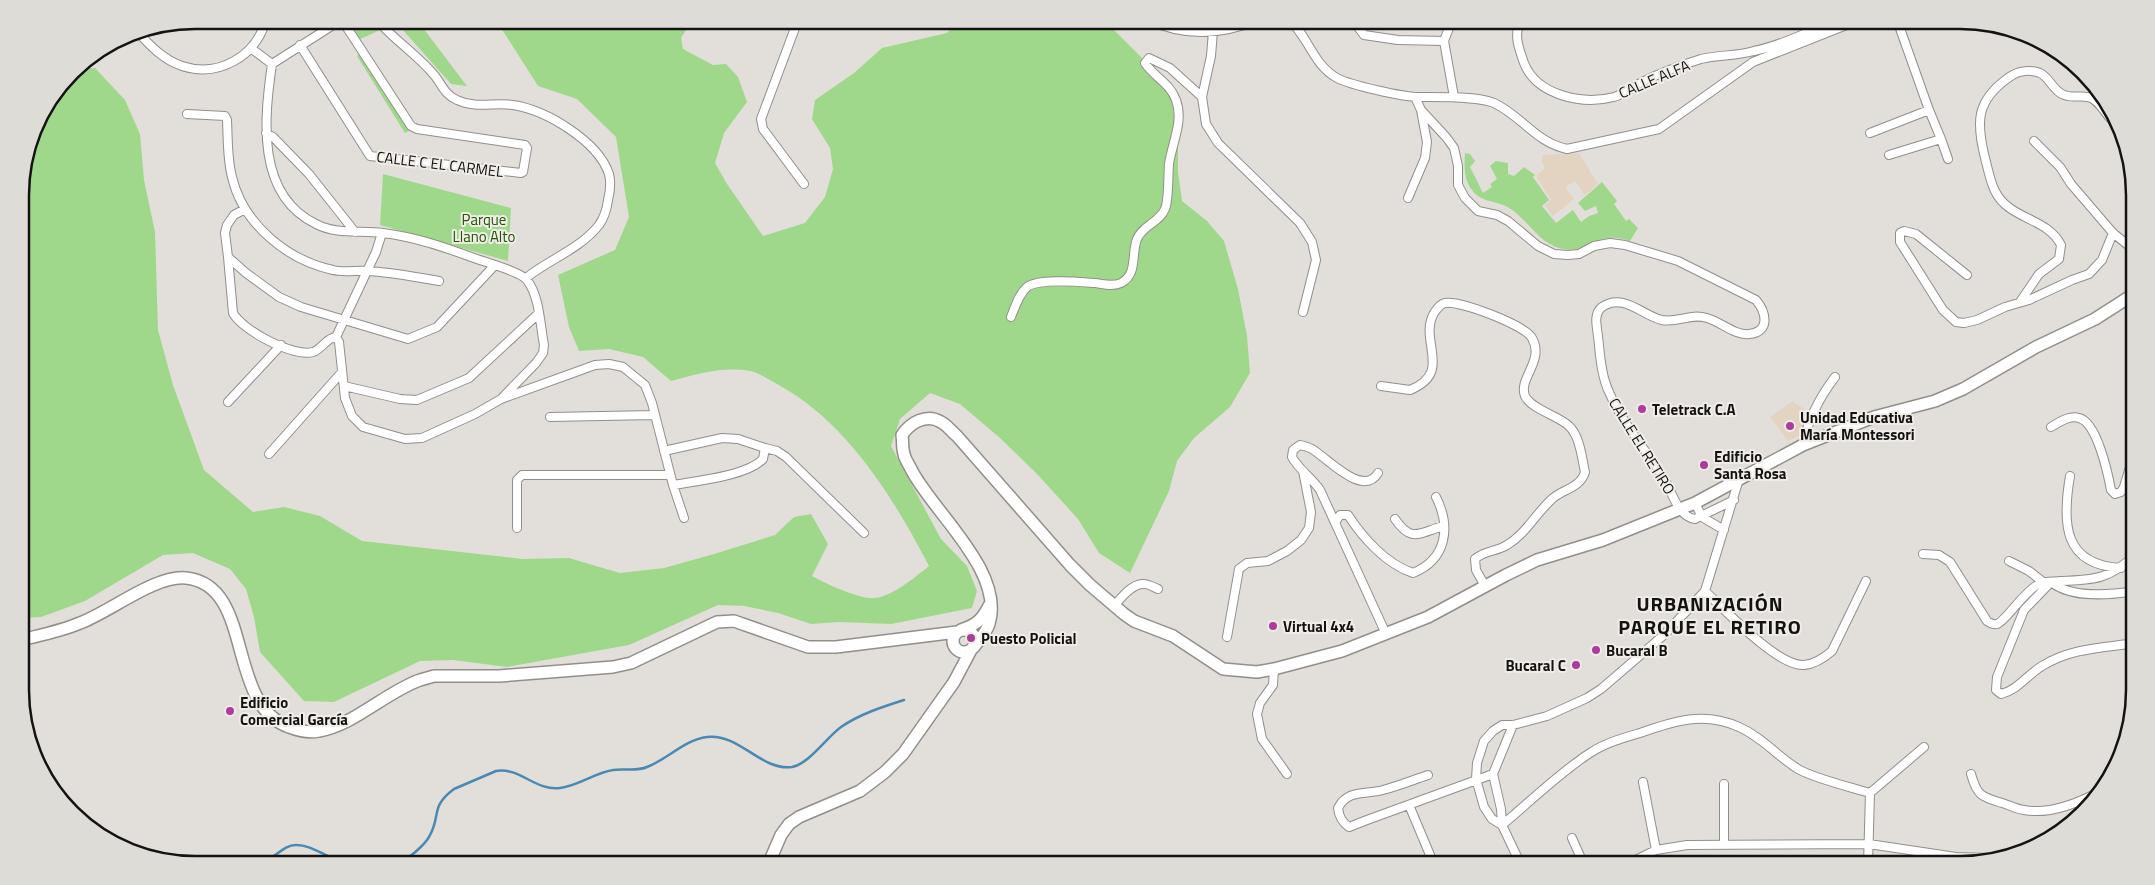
<svg xmlns="http://www.w3.org/2000/svg" width="2155" height="885" font-family="'Titillium Web',sans-serif">
  <rect width="100%" height="100%" fill="#e2dfdb"/>
  <path fill="#e3d4c1" d="M1579,153L1598,184L1585,195L1575,181L1565,187L1574,199L1553,216L1545,206L1551,200L1536,176L1545,168L1542,163V155Z
    M1793,401L1809,413L1800,435L1788,441L1770,417Z"/>
  <path fill="#9fd88b" d="M344,20H383L378,31L358,40Z
    M394,20H417L467,86L451,84Z
    M496,20H692L681,38L683,49L713,65L726,64L738,77L747,102L724,133L715,163L727,184L763,236L805,223L825,197L833,169L830,148L812,119L815,100L854,73L882,48L947,33L959,20H1095L1113,29L1169,85L1178,137V172L1182,201L1207,221L1224,241L1238,289L1247,336L1250,373L1230,407L1194,438L1177,461L1169,491L1130,573L1099,553L1078,519L1038,475L1000,438L960,404L930,393L900,419L891,446L941,539L967,566L977,591L972,608L891,624L839,622L811,624L778,613L744,606L718,605L629,645L507,667L453,660L420,661L334,702L304,701L260,652L254,617L246,589L230,569L193,553L163,555L85,601L41,617L21,618L20,183L38,117L75,69L95,68L125,100L140,134L144,180L155,232L158,330L173,385L204,470L253,512L284,507L320,516L362,541L523,559L569,558L620,573L664,568L714,554L775,535L794,517L811,514L828,544L812,576C824,583 861,600 875,598C893,596 915,577 929,566C893,497 847,422 777,384C769,380 758,372 750,371C722,366 697,374 671,381L643,357L609,349L579,351L569,327L558,275L615,250L629,217L616,137L577,99L538,86Z
    M366,49L416,127L405,133L357,56Z
    M1465,153L1470,154L1475,161L1470,167L1483,193L1492,187L1490,184L1497,179L1490,166L1496,161L1508,163V174L1514,176L1524,167L1535,175L1533,177L1549,200L1542,206L1556,223L1573,210L1581,222L1589,216L1598,213L1596,206L1585,211L1578,203L1602,182L1617,201L1614,204L1626,221L1629,219L1638,228L1630,241C1597,229 1589,254 1564,249C1539,245 1529,220 1509,208C1497,200 1481,203 1472,190C1464,181 1464,165 1465,153Z
    M383,174L511,208L508,261L380,225Z"/>
  <g fill="none" stroke-linecap="round" stroke-linejoin="round">
    <path stroke="#4a89b1" stroke-width="2.5" d="M240,865C249,863 259,863 267,860C277,856 284,845 296,845C310,845 320,853 332,858C350,865 393,870 409,857C416,852 427,842 430,835C441,815 430,807 454,789L496,771C520,767 535,791 560,788C578,786 594,773 613,770C624,768 636,772 647,767C668,759 684,740 707,737C739,733 761,771 792,767C809,764 827,737 841,727C860,714 882,707 904,700"/>
    <g stroke="#928f8b" stroke-width="10">
      <path id="street" d="M341,20L272,64C264,119 256,195 316,224C337,235 361,230 383,233C415,237 444,247 474,258C485,262 521,272 527,280C540,297 540,325 544,345L543,353L536,363L501,399L475,414L422,438L405,439L363,427L352,416L345,398L339,342L336,337L376,252L382,233
        M377,20C395,41 418,55 435,76C442,85 445,95 457,100C476,109 494,102 513,105C546,110 598,141 609,174C611,182 610,192 608,200C607,208 604,218 599,225C579,250 549,259 526,278
        M798,20L761,119L763,129L804,184
        M1149,20C1186,38 1222,34 1259,20
        M1289,20C1308,35 1312,64 1337,78C1350,85 1403,97 1418,97C1438,97 1477,96 1494,103C1522,116 1535,142 1567,149L1659,129L1753,62L1859,20
        M1359,20L1358,27L1364,35L1398,40L1444,41
        M1452,20L1444,41L1454,97
        M1521,20C1513,34 1519,49 1524,63C1537,96 1583,105 1614,97C1624,94 1634,86 1644,81C1662,72 1682,65 1701,59C1718,55 1737,56 1754,51C1782,45 1810,31 1836,20
        M137,31C150,46 164,60 182,66C219,78 256,56 266,20
        M1213,31L1211,56L1202,97L1206,124L1218,143L1300,223L1312,242L1316,260L1303,312
        M300,45L370,156L521,173L523,172L527,148L525,145L417,129L411,126L342,20
        M252,49L272,64
        M1415,97L1421,110L1446,137L1454,148L1458,166V185L1465,198L1478,211L1497,215L1508,221L1538,246L1554,254L1568,255L1579,254L1594,246L1610,243L1625,245L1678,261L1756,300C1766,312 1771,332 1749,334C1736,336 1721,322 1707,318C1690,313 1678,323 1662,320C1643,316 1623,292 1602,307C1593,314 1597,327 1598,336C1600,354 1601,375 1609,392C1622,422 1644,448 1662,475C1671,488 1677,517 1695,519L1734,500
        M187,114L225,116L227,120C228,139 227,158 232,177C243,224 287,260 333,270C344,273 356,270 367,271C391,272 415,277 439,281
        M266,133L273,137L309,174L355,232
        M1870,133L1929,110L1897,20
        M1941,139L1948,159
        M2034,141L2060,167L2071,184L2113,233L2134,250
        M1889,155L1941,139L1929,110
        M1408,198L1425,158L1427,142L1421,110
        M245,209L234,215L227,225L225,233L228,257L246,273L279,297L301,307L408,339L437,327L495,265
        M228,257L233,313C243,331 293,357 313,352C322,349 326,338 336,337
        M1967,275L1916,234L1904,231L1900,233V242L1943,310L1956,322L1964,323L1977,320L2005,307L2029,300L2072,280L2089,274L2102,260L2113,233
        M2020,302L2039,274L2059,259L2061,245C2047,217 2009,220 1995,191C1990,181 1988,169 1985,158C1976,122 1976,101 2008,78C2017,71 2029,69 2040,73C2049,77 2053,90 2062,94C2071,99 2078,95 2088,97C2099,99 2104,113 2112,120
        M1011,317C1015,307 1019,294 1027,287C1039,278 1080,282 1095,283C1103,284 1113,287 1121,283C1138,274 1131,254 1137,239C1143,225 1160,222 1165,209C1169,200 1168,174 1169,164C1172,143 1184,121 1176,100C1170,83 1154,77 1145,63L1149,58L1170,68L1202,97
        M344,386L400,399L417,400L469,378L538,314
        M1381,386L1410,390C1454,372 1418,341 1434,313C1436,310 1440,304 1445,303C1459,300 1525,325 1532,338C1545,361 1518,378 1525,396C1531,409 1559,416 1569,426C1580,436 1582,459 1585,472C1581,487 1564,489 1553,498C1536,513 1526,534 1507,545C1496,552 1485,550 1475,559L1476,570L1485,586
        M501,399L595,365L609,364L623,367L645,385L652,403L673,485L684,518
        M228,402L281,345
        M550,417L655,415
        M2051,427C2060,422 2069,415 2079,418C2097,422 2108,474 2111,490L2115,494L2121,492L2124,487L2134,454
        M1803,445C1808,419 1819,398 1835,377
        M765,448L777,451L786,457L864,533
        M664,451L722,438L738,439L765,448L763,459C747,476 696,481 673,485
        M269,454L342,372
        M1378,473C1363,498 1327,458 1312,449C1308,447 1304,446 1300,445L1293,450L1292,457C1299,470 1312,478 1320,490L1386,634
        M2070,476C2062,523 2063,565 2121,568
        M1739,479L1705,591L1665,634L1601,689L1587,698L1547,716L1513,725H1502L1493,731L1484,741L1477,763L1476,779L1484,807L1492,819L1502,825C1531,801 1559,773 1590,753C1605,743 1623,738 1640,733C1674,721 1704,711 1739,727C1762,737 1777,756 1798,769C1816,779 1850,787 1870,793L1868,865
        M1695,503L1702,517L1724,530
        M1395,519C1412,544 1420,532 1444,526
        M1336,521L1340,515H1348C1363,538 1386,564 1413,573C1447,559 1451,527 1436,497
        M517,528V480L522,475H670
        M1923,554L1939,555L1950,562L1987,621C1990,623 1993,625 1997,624C2006,621 2023,592 2039,584C2045,581 2053,582 2061,581C2094,580 2110,579 2135,555
        M2009,561L2029,571L2043,582
        M2051,582L2024,610L1997,677L1996,690L2001,694C2018,690 2027,675 2042,666C2071,648 2102,648 2135,643
        M2051,582C2072,599 2110,595 2135,591
        M1705,591C1725,610 1778,667 1804,665C1815,664 1824,658 1832,651L1866,581
        M1114,606C1121,598 1131,585 1142,584C1147,583 1153,587 1158,589
        M1227,637L1239,569L1247,563L1268,561L1287,551L1301,540L1309,528L1311,512L1303,471
        M1274,669L1273,685L1260,703L1257,714L1262,739L1287,774
        M1513,725L1493,774L1501,809L1502,825L1521,865
        M1971,774C1977,796 1982,797 2002,803C2009,805 2017,809 2024,810C2051,815 2080,802 2103,790
        M1428,775C1413,780 1398,786 1383,790C1365,795 1348,789 1338,808C1339,817 1342,822 1349,827L1367,820L1493,774
        M1643,782L1656,850
        M1870,793L1924,747
        M1409,805L1430,855
        M1572,838L1584,865
        M1724,845V784
        M1625,865L1656,850L1687,845L1869,844L1956,857L1992,858"/>
    </g>
    <g stroke="#928f8b" stroke-width="14">
      <path id="secondary" d="M953 641a11 11 0 1 1 22 0a11 11 0 1 1-22 0Z
        M961,630C976,625 982,620 989,606
        M21,640C41,635 61,631 80,623C110,612 155,575 186,578C255,585 225,704 289,727C299,731 309,733 319,731C354,725 386,692 420,680L434,676H499L613,667L631,663L717,622L734,621L808,647H836L957,632
        M974,647C979,640 986,633 989,624C1005,572 935,514 912,471C910,466 905,460 904,454C902,448 903,441 902,435C910,423 926,413 941,422C947,425 952,432 957,436L1070,565L1090,585L1124,614L1134,621L1173,636L1223,669L1257,672L1274,669L1342,651L1428,617L1506,575L1537,560L1603,540L1695,503L1803,445L1874,417L1935,401L1963,389L2036,347L2095,319L2134,294
        M768,865L781,835L789,824L799,817L860,791L885,772L903,754L954,682L971,650"/>
    </g>
    <use href="#street" stroke="#fff" stroke-width="8"/>
    <use href="#secondary" stroke="#fff" stroke-width="11"/>
  </g>
  <g fill="#ac3d9a" stroke="#f0ede8" stroke-width="2">
    <circle cx="1642" cy="409" r="5"/>
    <circle cx="1790" cy="426" r="5"/>
    <circle cx="1704" cy="465" r="5"/>
    <circle cx="1273" cy="626" r="5"/>
    <circle cx="971" cy="638" r="5"/>
    <circle cx="1596" cy="650" r="5"/>
    <circle cx="1576" cy="665" r="5"/>
    <circle cx="230" cy="711" r="5"/>
  </g>
  <g text-anchor="middle" dominant-baseline="central" stroke-width="4" stroke-linejoin="round" paint-order="stroke">
    <g font-size="15" fill="#141312" stroke="#f0ede8">
      <text transform="translate(1654 79) rotate(-23)">CALLE ALFA</text>
      <text transform="translate(440 164) rotate(7)">CALLE C EL CARMEL</text>
      <text transform="translate(1642 446) rotate(58)">CALLE EL RETIRO</text>
    </g>
    <g font-size="15" fill="#215503" stroke="#f0ede8">
      <text x="484" y="219">Parque<tspan x="484" dy="17">Llano Alto</tspan></text>
    </g>
    <g font-size="15" font-weight="bold" fill="#141312" stroke="#f0ede8" text-anchor="start">
      <text x="1652" y="409">Teletrack C.A</text>
      <text x="1800" y="417">Unidad Educativa<tspan x="1800" dy="17">María Montessori</tspan></text>
      <text x="1714" y="456">Edificio<tspan x="1714" dy="17">Santa Rosa</tspan></text>
      <text x="1283" y="626">Virtual 4x4</text>
      <text x="981" y="638">Puesto Policial</text>
      <text x="1606" y="650">Bucaral B</text>
      <text x="1566" y="665" text-anchor="end">Bucaral C</text>
      <text x="240" y="702">Edificio<tspan x="240" dy="17">Comercial García</tspan></text>
    </g>
    <g font-size="20" font-weight="bold" letter-spacing="1" fill="#141312" stroke="#f0ede8">
      <text x="1710" y="603">URBANIZACIÓN<tspan x="1710" dy="23">PARQUE EL RETIRO</tspan></text>
    </g>
  </g>
  <path d="M0 0H2155V885H0ZM195 29H1960A166 166 0 0 1 2126 195V690A166 166 0 0 1 1960 856H195A166 166 0 0 1 29 690V195A166 166 0 0 1 195 29Z" fill="#dedcd7" fill-rule="evenodd"/>
  <path fill="none" stroke="#141312" stroke-width="2.5" d="M195 29H1960A166 166 0 0 1 2126 195V690A166 166 0 0 1 1960 856H195A166 166 0 0 1 29 690V195A166 166 0 0 1 195 29Z"/>
</svg>
